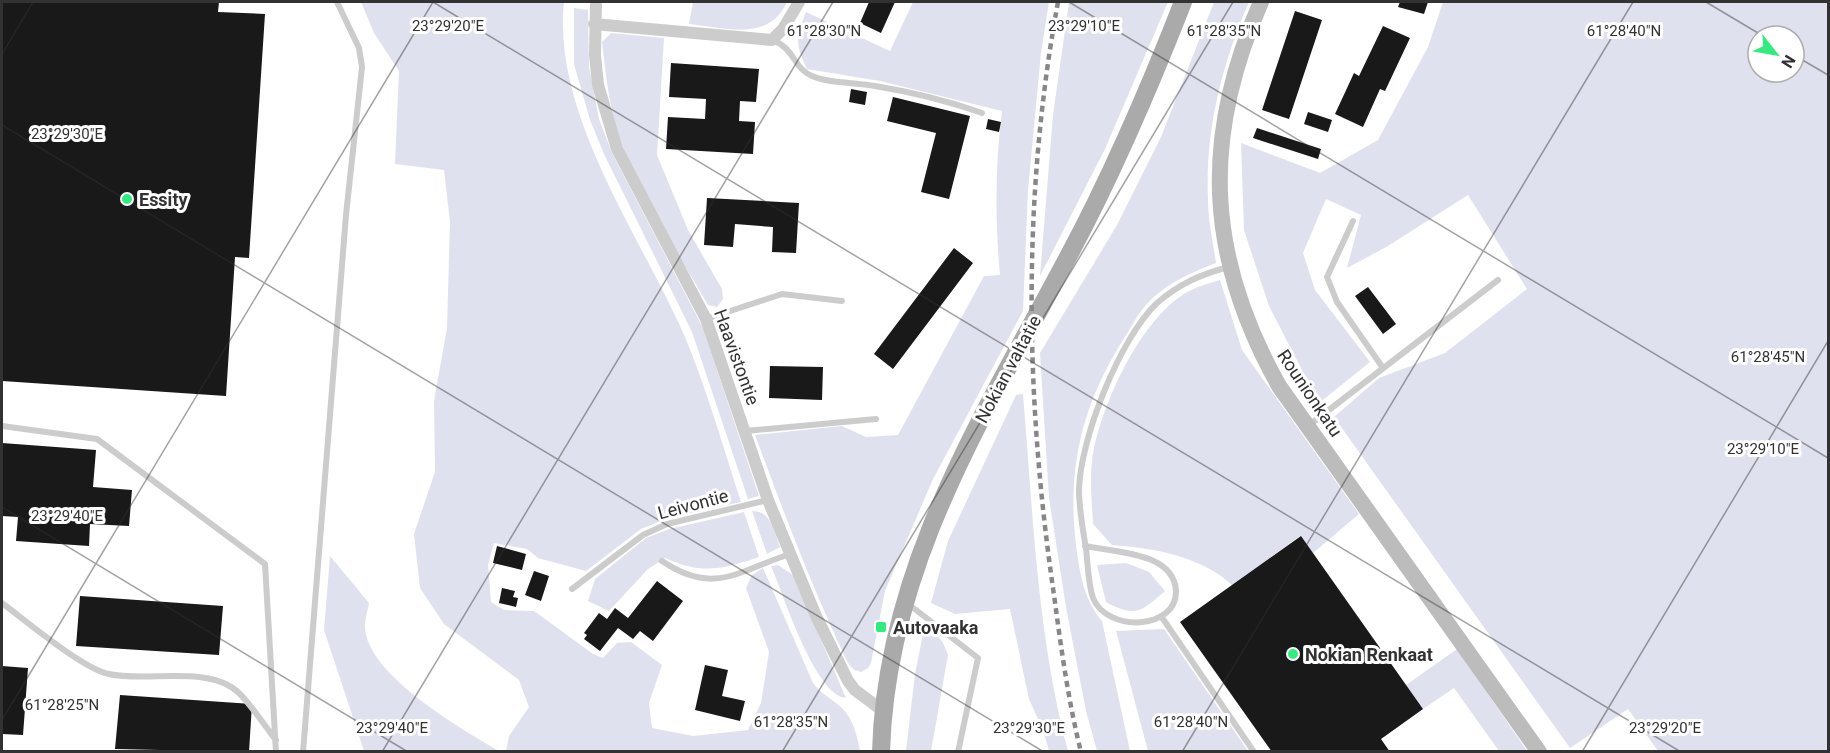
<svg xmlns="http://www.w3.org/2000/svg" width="1830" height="753" font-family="Roboto,sans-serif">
  <rect width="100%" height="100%" fill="#fff"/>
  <path fill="#e0e1ee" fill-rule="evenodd" d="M361,2H564C552,115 641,236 685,337C707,390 723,447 741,502L665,519L641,529L586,571L538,558L527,549L494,543L488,565L491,602L504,610L534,611L593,654L603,658L617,643L631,642L662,665L649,703L652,728L693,736L748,730L761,703L769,652L746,588L752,575L763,568L813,683C821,694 832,699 842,708C854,720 857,736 860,751H506L509,736L529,707L519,680L444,624L420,588L414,534L435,472L434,401L447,328L450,222L444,170L395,164L399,71L374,33Z
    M693,2H787C769,42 725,28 689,24Z
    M913,2H1049L1041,53L1028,190L1023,311L933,479L885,591L871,663L868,668L861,672L854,670L848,663C812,588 784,513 755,435L842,426L866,437L898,435L984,276L1000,275C995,221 995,165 1002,111L880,81L807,69C795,45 796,37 806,12L890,51Z
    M1069,2H1168L1105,149L1040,276L1053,115Z
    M1214,2H1249C1222,64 1205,130 1208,199C1208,220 1213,242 1216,263C1189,274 1166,283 1146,305C1137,315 1131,328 1123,340C1082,405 1067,468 1076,545C1080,573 1083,598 1102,621L1130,751H1097L1086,711L1066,607L1049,498L1040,353L1117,225L1161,137Z
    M1443,2H1828V751H1658L1628,709L1570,748L1334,417L1379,378L1445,353L1527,289L1468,195L1388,246L1347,268L1361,215L1326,199L1303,253L1315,290L1370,362L1319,403L1269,306L1244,230L1241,143L1320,173L1378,140L1428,47ZM1758,36H1794V72H1758Z
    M574,8L588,10L589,67L599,119L612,153L703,328L759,496L748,499L692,332L604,154L590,120L574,64Z
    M611,33L664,38L657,155L688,230L722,289L723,299L717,307L708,305C675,247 632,186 614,120C608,94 605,69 602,42Z
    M1220,280L1242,350L1359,514L1313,553L1300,536L1232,585C1201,556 1153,548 1112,545L1093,524C1092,502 1089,476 1093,454C1102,403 1142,316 1189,291C1199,286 1210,283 1220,280Z
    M1023,394C1033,513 1037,635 1068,751H1049L1043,730L1029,699L1010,609L955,614L931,603L948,541L1016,395Z
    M752,511C771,510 775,533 780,547L767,554Z
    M744,512L759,557C723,569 702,575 665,558L648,569L609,611L588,601L595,579L646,538L669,529Z
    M330,556L369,603C368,610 365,618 365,626C365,674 462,729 499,751H364L324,630Z
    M1126,563L1149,572L1165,591C1141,612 1135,618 1106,602L1097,565Z
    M778,565L793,575L846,698C815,696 783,593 771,566Z
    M1164,629L1248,751H1148L1116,631Z
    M926,632C941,634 943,642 948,655L931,751H906L915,674L923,634Z
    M1457,649L1527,751H1499L1454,688L1423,709L1406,685Z"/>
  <path fill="#191919" d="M2,2H219L218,12L265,14L249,258L235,257L226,396L2,381Z
    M869,2H895L881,33L860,23Z
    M1400,2H1428L1424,14L1398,7Z
    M1295,11L1322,20L1289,119L1262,110Z
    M1383,26L1410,38L1385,91L1380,89L1363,127L1335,114L1354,73L1359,76Z
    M671,63L759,69L756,102L740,101L739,121L755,122L753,154L666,149L668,117L705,119L706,99L669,97Z
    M851,89L867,92L865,105L849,102Z
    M893,97L970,116L949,199L921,192L936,133L887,121Z
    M1308,112L1332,120L1328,132L1304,124Z
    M988,119L1001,122L999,132L986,129Z
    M1257,128L1321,149L1318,159L1253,138Z
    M707,198L799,203L796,253L772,252L773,227L735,224L733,247L704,245Z
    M954,248L973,263L893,369L874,354Z
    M1368,287L1396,324L1383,334L1355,296Z
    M770,366L823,367L822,400L769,398Z
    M2,443L96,450L93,487L132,490L129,526L90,524L89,546L16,541L18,517L2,516Z
    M1301,536L1423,709L1381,739L1390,752H1272L1180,622Z
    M497,546L526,554L522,570L493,563Z
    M534,571L549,576L541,601L525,595Z
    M657,581L683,601L653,641L640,631L633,639L618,628L600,651L584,639L587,635L584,633L599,613L607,619L615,608L628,618Z
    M502,588L515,591L513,597L518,598L516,607L499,603Z
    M80,596L223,606L219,655L76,646Z
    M705,665L728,670L722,696L745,701L740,721L695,710Z
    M2,666L28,668L23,735L2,734Z
    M120,695L252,704L249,752L115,749Z"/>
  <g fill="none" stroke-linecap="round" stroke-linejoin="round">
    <path stroke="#ccc" stroke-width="6" d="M772,40C795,48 793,68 812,76C830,84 856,82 875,86C912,92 948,101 982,113
      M1353,221L1327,277L1337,302L1383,368
      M706,319L782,294L842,301
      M2,426L97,439L265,564L276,752
      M1308,426L1498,280
      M745,431L876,419
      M1085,546C1114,552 1174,552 1176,591C1177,630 1107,633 1093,598C1088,584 1088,564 1086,549C1083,530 1079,509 1079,490C1080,439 1120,338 1157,303C1179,284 1201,274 1229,267
      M662,561C714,596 738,571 790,554
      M572,589L643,535L667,524L768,500
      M2,603C25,620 83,669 109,674C146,683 209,664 239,693C253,707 264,725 276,740
      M907,603L978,658L958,752
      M1161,616L1254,752
      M303,752L346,215L362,67L359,48L337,2"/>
    <path stroke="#ccc" stroke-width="12" d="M596,2L595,55L598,85L617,149L706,319L768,500L816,616L848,681L855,690L883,711
      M594,24L772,40L783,29L799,2"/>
    <path stroke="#bcbcbc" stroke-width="16" d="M1261,2C1201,138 1206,256 1279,386L1539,752"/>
    <path stroke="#aaa" stroke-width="18" d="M881,752C886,567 984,415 1068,257C1112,175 1149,89 1183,2"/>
    <path stroke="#878787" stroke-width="4.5" stroke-dasharray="6 4.5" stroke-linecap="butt" d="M1058,2C1022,197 1025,398 1054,595C1061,647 1068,700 1081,752"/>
  </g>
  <path fill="none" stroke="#323232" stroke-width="1.5" stroke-opacity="0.45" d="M433,2L1681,752M1069,2L1828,458M1706,2L1763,36M2,54L33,2M1794,55L1828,75M2,125L1044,752M2,507L408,752M2,720L433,2M382,752L833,2M782,752L1233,2M1182,752L1633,2M1582,752L1828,341"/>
  <g fill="#32eb7f" stroke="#fff" stroke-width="2">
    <circle cx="127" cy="199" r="6"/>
    <rect x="875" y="621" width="12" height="12" rx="3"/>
    <circle cx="1293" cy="654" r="6"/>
  </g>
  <g text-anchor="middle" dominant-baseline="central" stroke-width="6" stroke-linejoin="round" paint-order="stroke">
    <g font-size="18" font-weight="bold" fill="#323232" stroke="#fff" text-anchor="start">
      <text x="139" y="199">Essity</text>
      <text x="893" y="627">Autovaaka</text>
      <text x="1305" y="654">Nokian Renkaat</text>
    </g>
    <g font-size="18" fill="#323232" stroke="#fff">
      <text transform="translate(737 357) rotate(70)">Haavistontie</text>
      <text transform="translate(1008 369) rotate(-62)">Nokian valtatie</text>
      <text transform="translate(1310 393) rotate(56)">Rounionkatu</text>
      <text transform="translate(693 504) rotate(-15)">Leivontie</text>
    </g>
  </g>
  <g font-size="15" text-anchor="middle" fill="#323232" stroke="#fff" stroke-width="6" stroke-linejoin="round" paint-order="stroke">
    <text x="448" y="31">23°29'20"E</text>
    <text x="1084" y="31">23°29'10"E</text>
    <text x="824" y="36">61°28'30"N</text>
    <text x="1224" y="36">61°28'35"N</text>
    <text x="1624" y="36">61°28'40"N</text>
    <text x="67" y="139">23°29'30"E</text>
    <text x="1768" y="362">61°28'45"N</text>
    <text x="1763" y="454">23°29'10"E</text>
    <text x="67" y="521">23°29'40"E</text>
    <text x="62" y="710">61°28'25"N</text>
    <text x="791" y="727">61°28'35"N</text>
    <text x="1191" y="727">61°28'40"N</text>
    <text x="392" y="733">23°29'40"E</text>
    <text x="1029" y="733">23°29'30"E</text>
    <text x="1665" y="733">23°29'20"E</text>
  </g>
  <rect width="1830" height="753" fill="none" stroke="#323232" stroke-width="6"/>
  <g transform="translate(1776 54) rotate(121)"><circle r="28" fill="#ffffff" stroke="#adadad" stroke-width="1.5"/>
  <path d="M0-4.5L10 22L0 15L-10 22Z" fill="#32eb7f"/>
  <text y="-9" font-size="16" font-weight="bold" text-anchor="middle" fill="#323232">N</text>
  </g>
</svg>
